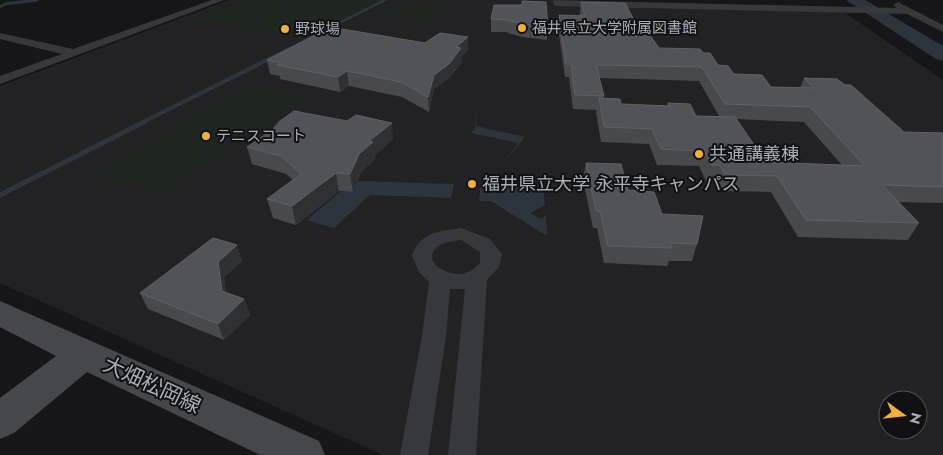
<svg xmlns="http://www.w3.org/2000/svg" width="943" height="455" font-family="Jost,'Noto Sans JP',sans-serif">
  <rect width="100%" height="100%" fill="#161618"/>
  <path fill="#222225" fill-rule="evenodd" d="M229,0H554V4L841,10L943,80V455H383L0,283V86ZM888,400H918V430H888Z"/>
  <path fill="#1e261f" d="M243,0H382L303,39L192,19Z
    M411,3L448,8L427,22L381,15L402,4Z
    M252,86L309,98L159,195L93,174Z"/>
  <path fill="#2c353c" d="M476,110V126L525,137L503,164L518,143L471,133L475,128Z
    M358,181L454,184L451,198L370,195L334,228L307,220L340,192H353Z
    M481,185L543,187L545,205L531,213L541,219L546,215L547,236L491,201H479Z"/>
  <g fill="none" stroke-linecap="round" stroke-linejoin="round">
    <path stroke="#2c353c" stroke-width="3" d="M0,7L5,4L37,0
      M325,30L385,0
      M276,55L290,48"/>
    <path stroke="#2c353c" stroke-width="4" d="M141,123L279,54"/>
    <path stroke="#2c353c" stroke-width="5" d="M0,195L144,122"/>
    <path fill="#2c353c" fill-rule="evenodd" d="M846,0H865L943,46V61L936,59Z"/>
    <path fill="#37383d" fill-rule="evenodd" d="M212,0H224L0,84V76L62,54L0,39V33L73,49Z
      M553,0L897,8L893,5L898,2L943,25V32L907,14L557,6L554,5Z
      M461,228L490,239L502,254L499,267L487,280L476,455H448L465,289H450L446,336L428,455H400L422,336L429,282L419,272L412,256C421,231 438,232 461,228ZM461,240L480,252V263C475,268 468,274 460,274C448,275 423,263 435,249C441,242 452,241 461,240Z"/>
    <path fill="#45474d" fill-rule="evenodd" d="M0,301L319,441L325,455H260L87,372L14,433L0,439V398L56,356L0,327Z"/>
  </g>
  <path fill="#47494d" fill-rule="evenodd" d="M581,2L639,29L659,48L703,53L718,65L734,74L771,87L800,88L804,78L904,132L943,133V203L898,202L919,223L908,240L798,237L771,192L720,191L715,181H706L699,166L657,165L649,144L601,142L596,112L597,110L573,109L569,77H565L558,27L559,15L580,16V13ZM599,78L699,81L719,116H696L668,103L667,106L621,104L603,98L604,96ZM736,119L804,122L842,165L766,162Z
    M494,5L548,27L547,40L522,37L506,32H491V19Z
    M468,50L462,56V62L449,78L434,89L429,112L402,97L349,86L340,92L280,79V76L270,74L267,60Z
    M393,139L374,156L375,159L361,172L353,192L339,191L296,225L273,218L267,199L293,180L286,174L252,164L247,147Z
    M586,163L628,190L662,214L697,244L692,261H669L667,266L604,263L597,228H593L583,179Z
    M237,245L242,261L224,277L226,293L244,299L250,315L224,340L148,309L140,293Z"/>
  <path fill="#2f3033" d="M468,37V50L462,56V62L449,78L434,89L429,112L428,97L434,75L456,47Z
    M347,71L349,86L340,92L338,77Z
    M392,123L393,139L374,156L375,159L361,172L353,192L350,174L359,154L369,141Z
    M336,173L339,191L296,225L292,206Z
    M237,245L242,261L224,277L228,307L222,291L218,262Z
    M244,299L250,315L224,340L218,324Z"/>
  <path fill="#525359" stroke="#5f6168" d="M522,1L546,2L548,27L522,24L506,20L491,19L494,5H522Z
    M581,2L625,3L639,29L647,31L659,48L700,49L703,53H710L718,65L728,66L734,74L762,75L771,87L814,88L804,78L837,79L845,85H851L904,132L943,133V187L882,185L919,223L806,220L777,176L725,175L720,165H711L704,151L661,149L652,129L604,127L599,98L620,99L621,104L669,106L668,103L690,104L696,116L735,117L766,162L865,166L810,107L725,104L702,67L596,65L604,96L575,95L571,64H566L559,15L585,16Z
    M330,27L425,43L440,33L468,37L456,47L461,48L449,64L434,75L428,97L401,82L347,71L338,77L277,65L281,63L267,60Z
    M294,111L347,121L356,115L392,123L369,141L373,142L359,154L350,174L336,173L292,206L267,199L301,174L281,156L247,147L272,130L280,121Z
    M586,163L621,164L628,190L654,192L662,214L703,216L697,244L670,243L672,248L608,246L600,211H596Z
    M213,238L237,245L218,262L222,291L244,299L218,324L140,293Z"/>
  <g fill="#f2b134" stroke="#111113" stroke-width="2">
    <circle cx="522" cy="28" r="5"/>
    <circle cx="285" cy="29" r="5"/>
    <circle cx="206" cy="136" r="5"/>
    <circle cx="699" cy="154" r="5"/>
    <circle cx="472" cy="184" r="5"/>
  </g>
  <g text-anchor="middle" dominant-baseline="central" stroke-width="4" stroke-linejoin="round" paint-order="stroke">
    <g font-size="15" fill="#a8adb8" stroke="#111113" text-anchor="start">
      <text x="532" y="28">福井県立大学附属図書館</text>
      <text x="295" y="29">野球場</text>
      <text x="216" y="136">テニスコート</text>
    </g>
    <g font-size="18" fill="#a8adb8" stroke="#111113" text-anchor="start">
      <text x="709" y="154">共通講義棟</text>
      <text x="482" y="184">福井県立大学 永平寺キャンパス</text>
    </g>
    <g font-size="21" fill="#a8adb8" stroke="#111113">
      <text transform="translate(152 385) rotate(25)">大畑松岡線</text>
    </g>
  </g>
  <g transform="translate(903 415) rotate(105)"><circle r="24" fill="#111113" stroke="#4d4f55"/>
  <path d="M0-4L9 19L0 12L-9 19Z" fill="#f2b134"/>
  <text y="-8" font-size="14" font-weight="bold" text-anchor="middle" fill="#a8adb8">N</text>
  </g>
</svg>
